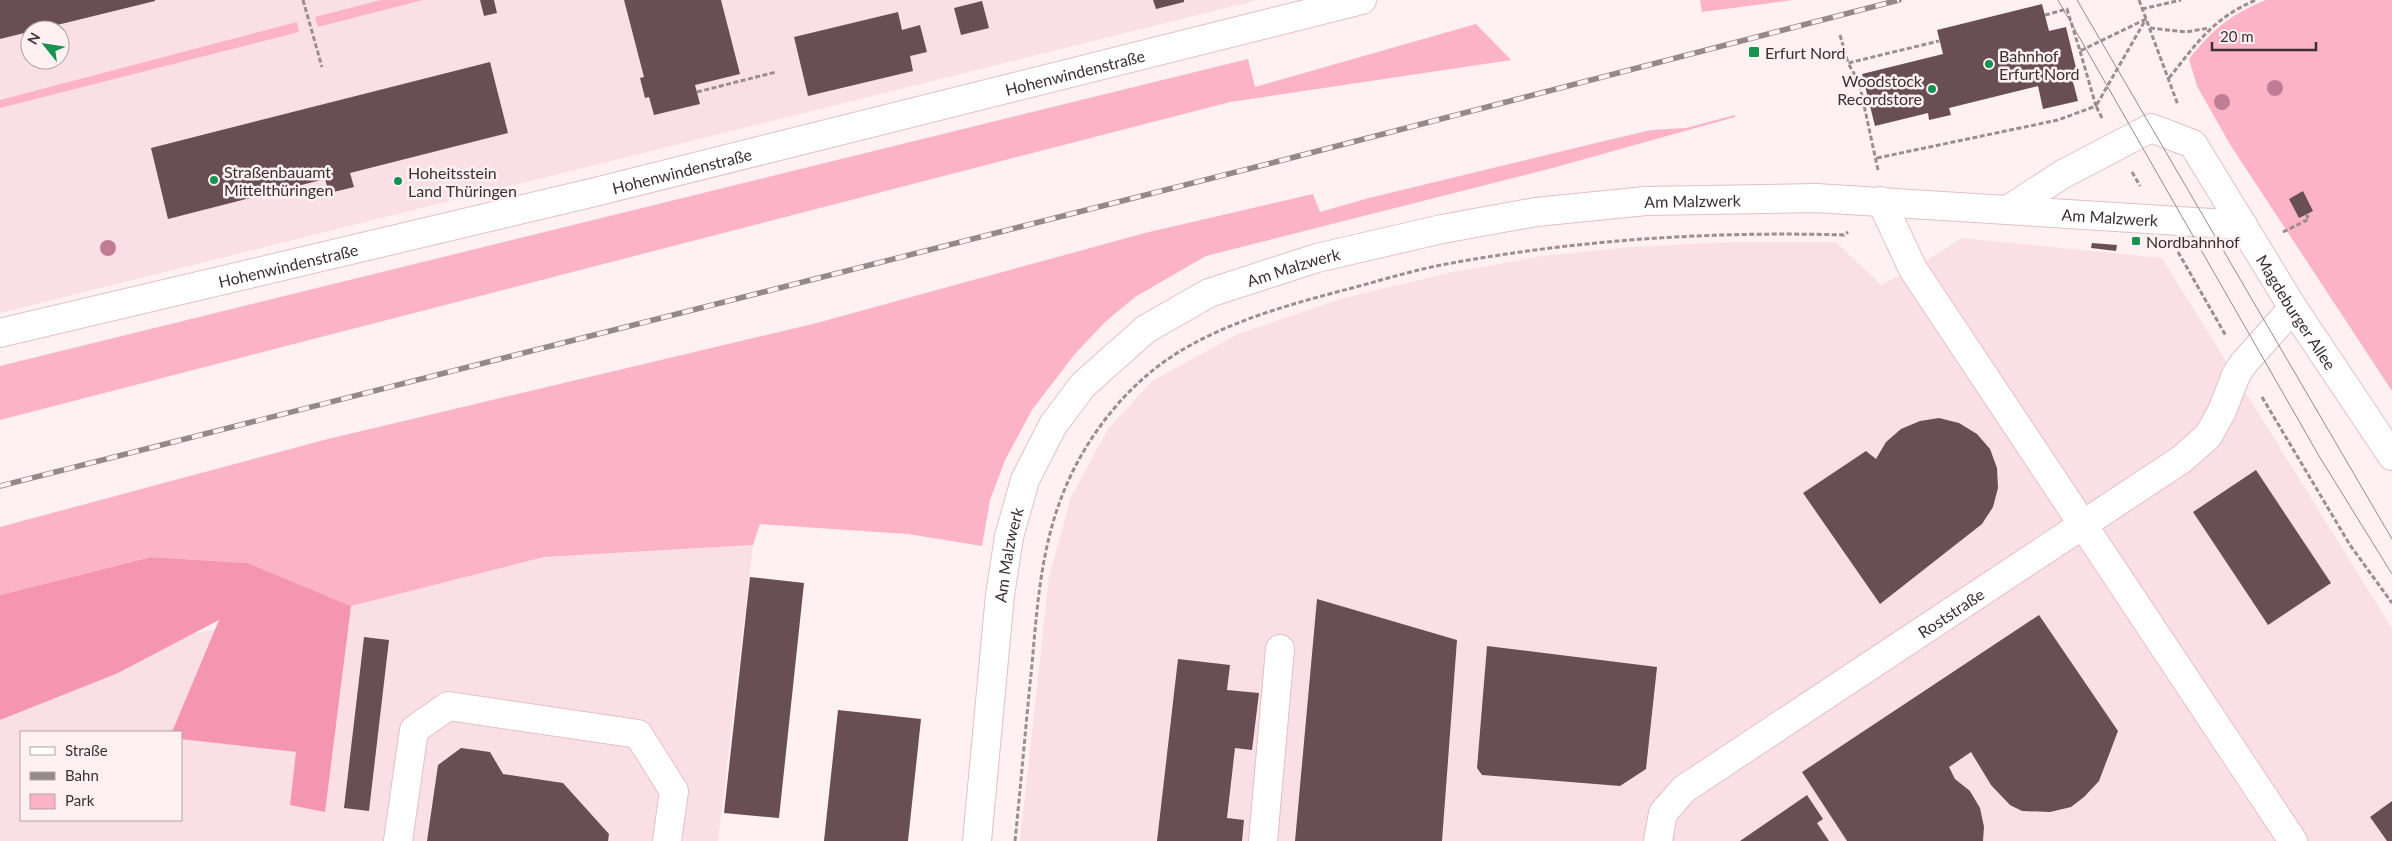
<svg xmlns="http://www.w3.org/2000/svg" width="2392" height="841" font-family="Lato,sans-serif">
  <rect width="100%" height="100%" fill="#fef0f3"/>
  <path fill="#fae0e6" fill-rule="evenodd" d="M0,0H1258L0,313ZM30,30H60V60H30Z
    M1962,238L2162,258L2392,628V841H1020L1049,577L1071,497L1108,429L1152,381L1238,334L1340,299L1448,273L1542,256L1630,247L1732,242H1836L1881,285L1913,269Z
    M753,545L718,841H0V667L351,606L544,557ZM21,732H181V820H21Z"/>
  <path fill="#fdb3c6" d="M381,0H423L318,27L315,17Z
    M1700,0H1793L1702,12Z
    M2266,0H2392V391L2231,146L2197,86L2189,59C2214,28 2230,15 2266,0Z
    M297,22L299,32L0,108V100Z
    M1476,24L1511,60L1230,102L0,420V366L1248,59L1255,87Z
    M1735,115V117L1556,167L1206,256L1135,297L1105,322L1074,355L1032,410L1005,460L990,500L982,546L908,534L760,524L753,545L544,557L351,606L248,563L151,557L0,595V527L328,439L813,324L1145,233L1313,194L1320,212L1369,198L1596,143L1651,130L1686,128Z"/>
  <path fill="#f596b0" d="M151,557L248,563L351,606L325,812L290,805L296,752L181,739V732H172L219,620L118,673L0,720V595Z"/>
  <path fill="#6a4e55" d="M0,0H155V1L0,39Z
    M480,0H494L497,13L484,16Z
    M624,0H721L740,74L695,85L700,104L654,115L649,97L645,98L640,78L644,77Z
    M1153,0H1184V2L1156,9Z
    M982,1L989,28L961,35L954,8Z
    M2042,4L2049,31L2066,27L2078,76L2072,78L2078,101L2043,109L2038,86L1949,108L1951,115L1929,120L1928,113L1875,126L1862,74L1943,54L1937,30Z
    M898,12L902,30L920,25L927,52L910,56L913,71L808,96L794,37Z
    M490,62L508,133L350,173L354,187L342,190L329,193L325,179L168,219L151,148Z
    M2303,191L2313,211L2299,218L2289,199Z
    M2092,243L2117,245L2116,251L2091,248Z
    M1939,418L1959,423L1977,434L1990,449L1997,468L1998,488L1993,507L1982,524L1880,604L1803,493L1866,451L1876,459L1886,442L1901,429L1920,421Z
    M2256,470L2331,583L2268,625L2193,512Z
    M750,577L804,583L779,818L724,813Z
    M1317,599L1457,640L1442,841H1295Z
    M2039,615L2118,731L2099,781L2084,797L2071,807L2050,812L2022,811L2010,805L1991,785L1971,752L1949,767L1955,779L1970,791L1980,808L1984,827L1983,841H1847L1802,772Z
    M364,637L389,640L369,811L344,808Z
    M1487,646L1657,667L1646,769L1620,786L1482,775L1477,768Z
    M1178,659L1230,665L1227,690L1259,693L1252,750L1235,748L1227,818L1244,820L1242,841H1157Z
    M838,710L921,719L908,841H824Z
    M461,748L490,752L503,774L563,783L609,834L608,841H427L438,765Z
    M1807,795L1823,819L1817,823L1829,841H1740Z
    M2392,801V841H2387L2370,817Z"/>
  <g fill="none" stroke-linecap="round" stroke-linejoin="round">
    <g stroke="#e1c0c7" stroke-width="30">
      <g id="minor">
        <path d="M1881,201L1913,269L2293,841"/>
        <path id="s1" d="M2009,209L2063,174L2151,128L2193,144L2293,308L2392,456"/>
        <path id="s2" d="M0,333L591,193L1362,0"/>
        <path d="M398,841L414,730L448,706L638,734L674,791L667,841"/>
        <path id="s3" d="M977,841L1000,595L1009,537L1025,480L1053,425L1083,385L1146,329L1209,293L1317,258L1442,229L1536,212L1646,201L1816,198L2243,225"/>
        <path d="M1263,841L1280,649"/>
        <path id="s4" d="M1658,841L1663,813L1684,789L2182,459L2208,436L2222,411L2236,375L2243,364L2293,308"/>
      </g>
    </g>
    <path stroke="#9b8d90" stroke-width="3" stroke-dasharray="5 2.5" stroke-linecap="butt" d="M303,0L322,67
      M2139,0L2178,105
      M2142,9L2181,0
      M2045,15L2067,9L2080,51L2146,19
      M2150,28L2186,32L2209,28
      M1840,35L1848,63
      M2169,78C2197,43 2213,18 2256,0
      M697,92L776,72
      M2102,118L2096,106L2146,19
      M1877,158L2058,120L2096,106L2080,51
      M1878,170L1859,82L1848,63L1939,41
      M2132,172L2140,186
      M2283,232L2309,219L2306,214
      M2178,252L2226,336
      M2262,397L2350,545L2392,603
      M1015,841C1021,782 1026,723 1032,664C1037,608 1041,549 1062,496C1079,451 1110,407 1146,376C1201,328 1283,306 1352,288C1382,280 1411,271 1441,265C1574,240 1709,231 1844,235L1848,232"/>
    <use href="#minor" stroke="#fff" stroke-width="28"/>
    <path stroke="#95888b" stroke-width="1" d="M2058,0L2319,456L2392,574
      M2077,0L2392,539"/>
    <g stroke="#95888b" stroke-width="5.5">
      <path id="rail" d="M0,486L1287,159L1899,0"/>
    </g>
    <use href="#rail" stroke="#fef0f3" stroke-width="4" stroke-dasharray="11" stroke-linecap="butt"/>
  </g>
  <g fill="#bf7d96">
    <circle cx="2275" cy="88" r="8"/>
    <circle cx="2222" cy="102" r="8"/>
    <circle cx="108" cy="248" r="8"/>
  </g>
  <g fill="#17924f" stroke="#fef0f3" stroke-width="2">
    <rect x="1748" y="46" width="12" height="12" rx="2.5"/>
    <circle cx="1989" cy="64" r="5"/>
    <circle cx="1932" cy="89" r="5"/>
    <circle cx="214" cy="180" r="5"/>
    <circle cx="398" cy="181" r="5"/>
    <rect x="2131" y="236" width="10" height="10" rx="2.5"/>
  </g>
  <g text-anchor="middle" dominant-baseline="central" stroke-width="5" stroke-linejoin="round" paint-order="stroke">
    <g font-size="16" fill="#3c2f32" stroke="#fef0f3" text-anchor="start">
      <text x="1765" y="52">Erfurt Nord</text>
      <text x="1999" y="55">Bahnhof<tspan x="1999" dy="18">Erfurt Nord</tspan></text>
      <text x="1922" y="80" text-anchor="end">Woodstock<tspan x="1922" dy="18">Recordstore</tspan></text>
      <text x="224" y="171">Straßenbauamt<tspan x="224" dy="18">Mittelthüringen</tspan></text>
      <text x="408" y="172">Hoheitsstein<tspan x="408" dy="18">Land Thüringen</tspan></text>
      <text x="2146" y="241">Nordbahnhof</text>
    </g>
    <g font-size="16" fill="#3c2f32" stroke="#fef0f3">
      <text stroke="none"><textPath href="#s2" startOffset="1106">Hohenwindenstraße</textPath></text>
      <text stroke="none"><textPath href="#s2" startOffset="701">Hohenwindenstraße</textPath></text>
      <text stroke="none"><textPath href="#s3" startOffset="1128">Am Malzwerk</textPath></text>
      <text stroke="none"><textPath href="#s3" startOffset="1546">Am Malzwerk</textPath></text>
      <text stroke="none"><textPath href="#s2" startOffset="296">Hohenwindenstraße</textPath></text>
      <text stroke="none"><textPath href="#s3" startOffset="722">Am Malzwerk</textPath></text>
      <text stroke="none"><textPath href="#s1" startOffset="406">Magdeburger Allee</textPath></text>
      <text stroke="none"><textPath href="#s3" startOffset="288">Am Malzwerk</textPath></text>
      <text stroke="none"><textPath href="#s4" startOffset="380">Roststraße</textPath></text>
    </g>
  </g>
  <rect x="20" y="731" width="162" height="90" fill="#fef0f3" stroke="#b0a3a6"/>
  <rect x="30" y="747" width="25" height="8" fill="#ffffff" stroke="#b0a3a6"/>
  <text x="65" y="756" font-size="15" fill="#3c2f32">Straße</text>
  <rect x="30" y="772" width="25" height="8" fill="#95888b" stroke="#b0a3a6"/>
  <text x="65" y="781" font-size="15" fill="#3c2f32">Bahn</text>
  <rect x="30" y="794" width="25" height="15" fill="#fdb3c6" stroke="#b0a3a6"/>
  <text x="65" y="806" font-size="15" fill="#3c2f32">Park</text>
  <g transform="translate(45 45) rotate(300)"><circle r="24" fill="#fef0f3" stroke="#b0a3a6"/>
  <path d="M0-4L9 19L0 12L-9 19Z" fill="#17924f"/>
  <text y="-8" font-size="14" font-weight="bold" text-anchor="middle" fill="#3c2f32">N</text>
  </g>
  <path d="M2212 42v8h104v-8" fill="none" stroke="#3c2f32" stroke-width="2.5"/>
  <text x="2220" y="42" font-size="15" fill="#3c2f32" stroke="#fef0f3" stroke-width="4" paint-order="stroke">20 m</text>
</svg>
